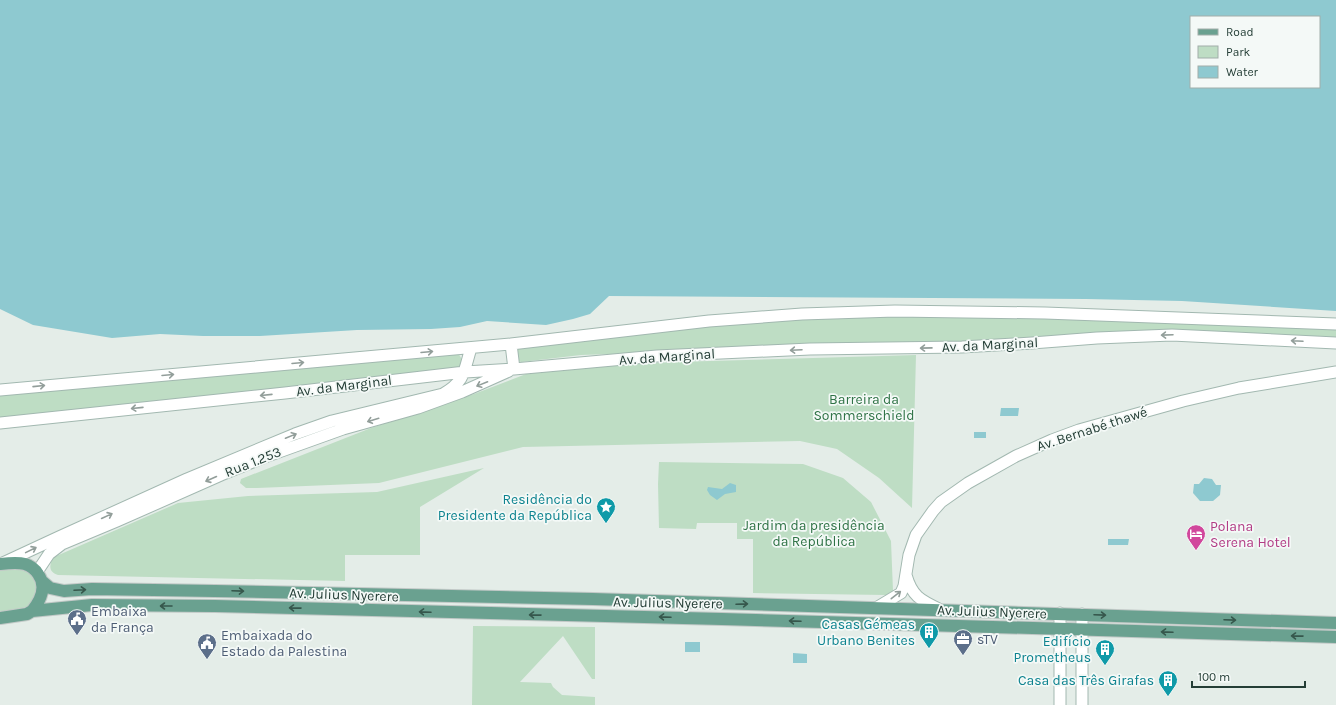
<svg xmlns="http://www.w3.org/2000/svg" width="1336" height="705" font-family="Karla,sans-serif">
  <rect width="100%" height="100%" fill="#e4ede8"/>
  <path fill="#beddc4" d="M1025,316L1336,329V340L1054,339L581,355L521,362L515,359L516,349L535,346L669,330L815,317Z
    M458,353L463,361L460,368L0,419V393Z
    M916,355L912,508L879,478L837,449L800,441L523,447L379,483L257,488H246L240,483L241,479L371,428L474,394L526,374L570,368L673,362Z
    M659,462L803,464L843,478L871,502L891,541L893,591L886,595L753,593V539H737V523H697L696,529L659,528L658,484Z
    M484,468L420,507V555H345V581L58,575C48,572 49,564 54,557L178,503L248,496L377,492Z
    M24,567L38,579L35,601L27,607L0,613V568Z
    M473,626L595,627V679H592L563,636L520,682L551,683L553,687L562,695L595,697V705H472Z"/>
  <path fill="#8ec9d0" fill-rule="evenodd" d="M0,0H1336V311L1182,301L1086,299L609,296L590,314L573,319L546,325L487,321L460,327L431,329L357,330L260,336H203L160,334L112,338L33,325L0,309ZM1191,17H1319V87H1191Z
    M1001,408H1019L1018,416H1000Z
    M974,432H986V438H974Z
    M1204,478L1212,479L1216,485H1221L1220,495L1213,501H1200L1193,493L1194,484H1199Z
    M730,483L736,485V492L725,494L717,500L710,495L707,490L708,487L722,489Z
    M1108,539H1129L1128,545H1108Z
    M685,642H700V652H685Z
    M793,653L807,654V663H793Z"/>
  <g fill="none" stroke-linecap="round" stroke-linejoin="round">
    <g stroke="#a2b8b0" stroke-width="13">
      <path id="secondary" d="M511,344L514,369
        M0,390L511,344L709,321L802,314L895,311L1045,313L1336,324
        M0,423L285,393L465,372L514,369L657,356L810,349L962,347L1032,343L1097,338L1172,335L1336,343
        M3,563L59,537L187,479L295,434L332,421L443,394C466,381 464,370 471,348
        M37,572L49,554L62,544L117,521L221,475L265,457L343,429L418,408L462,392L509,371
        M906,575C912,596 920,600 939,609
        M876,608L901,593L904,586L909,555L916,535L933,511L941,502L968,483L1016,456L1052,440L1079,430L1183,401L1239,388L1336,372
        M1060,705V613
        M1082,705V614"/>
    </g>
    <g stroke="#c2c9c7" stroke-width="14">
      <path id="primary" d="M0,564C8,563 18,562 25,564C31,566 35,569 38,574C47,586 41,600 32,611
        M43,582L50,588L64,591L92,589L215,591L593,599L1336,623
        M0,618L27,614L32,611L92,605L215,606L722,619L1336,637"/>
    </g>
    <use href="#secondary" stroke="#fff" stroke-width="11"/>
    <use href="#primary" stroke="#6aa190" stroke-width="12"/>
  </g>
  <defs><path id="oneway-shaft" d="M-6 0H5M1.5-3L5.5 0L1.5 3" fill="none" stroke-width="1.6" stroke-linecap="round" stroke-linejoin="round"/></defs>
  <g stroke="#929e9a">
    <use href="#oneway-shaft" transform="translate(1167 335) rotate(178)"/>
    <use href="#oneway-shaft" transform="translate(1297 341) rotate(-177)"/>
    <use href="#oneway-shaft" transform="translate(926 348) rotate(179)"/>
    <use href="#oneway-shaft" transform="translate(796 350) rotate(177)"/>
    <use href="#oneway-shaft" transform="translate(427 352) rotate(-5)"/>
    <use href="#oneway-shaft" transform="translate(298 363) rotate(-5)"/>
    <use href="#oneway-shaft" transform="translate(168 375) rotate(-5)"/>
    <use href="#oneway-shaft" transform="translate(482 384) rotate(158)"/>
    <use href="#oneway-shaft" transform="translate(39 386) rotate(-6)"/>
    <use href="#oneway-shaft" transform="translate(266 395) rotate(174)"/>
    <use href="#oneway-shaft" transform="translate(137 408) rotate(174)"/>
    <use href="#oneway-shaft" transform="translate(373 420) rotate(163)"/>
    <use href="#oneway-shaft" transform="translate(291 436) rotate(-22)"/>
    <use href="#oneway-shaft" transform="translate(211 479) rotate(156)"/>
    <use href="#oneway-shaft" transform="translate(107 516) rotate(-25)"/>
    <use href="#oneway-shaft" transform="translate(31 550) rotate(-26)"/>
    <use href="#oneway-shaft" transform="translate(896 595) rotate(-38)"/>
  </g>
  <g stroke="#36574c">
    <use href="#oneway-shaft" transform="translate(80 590) rotate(-3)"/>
    <use href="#oneway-shaft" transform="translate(238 591) rotate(2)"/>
    <use href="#oneway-shaft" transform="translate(742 604) rotate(-2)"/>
    <use href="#oneway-shaft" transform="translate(166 606) rotate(-180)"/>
    <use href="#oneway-shaft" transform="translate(295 608) rotate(-179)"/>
    <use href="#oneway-shaft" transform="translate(425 612) rotate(-178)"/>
    <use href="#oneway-shaft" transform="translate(535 615) rotate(-179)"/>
    <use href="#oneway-shaft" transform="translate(1100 615) rotate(2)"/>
    <use href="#oneway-shaft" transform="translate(665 617) rotate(-178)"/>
    <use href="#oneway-shaft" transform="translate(1230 620) rotate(2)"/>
    <use href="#oneway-shaft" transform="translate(795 621) rotate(-178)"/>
    <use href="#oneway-shaft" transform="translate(1167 632) rotate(-178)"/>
    <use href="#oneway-shaft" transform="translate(1297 636) rotate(-179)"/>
  </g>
  <defs>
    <g id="sight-pin" transform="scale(1)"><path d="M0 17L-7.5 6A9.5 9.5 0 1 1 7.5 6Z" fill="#0f9aa8" stroke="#f4f9f7"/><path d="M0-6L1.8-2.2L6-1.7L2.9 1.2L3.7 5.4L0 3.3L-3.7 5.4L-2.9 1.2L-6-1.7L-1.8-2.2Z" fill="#fff"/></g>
    <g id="hotel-pin" transform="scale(1)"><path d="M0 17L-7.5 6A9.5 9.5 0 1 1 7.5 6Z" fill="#d1479c" stroke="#f4f9f7"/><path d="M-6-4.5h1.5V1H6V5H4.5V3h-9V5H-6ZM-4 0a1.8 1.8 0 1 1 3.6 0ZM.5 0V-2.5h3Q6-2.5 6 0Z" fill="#fff"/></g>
    <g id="civic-pin" transform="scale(1)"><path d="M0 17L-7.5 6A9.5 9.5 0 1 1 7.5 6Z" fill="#5c6f8a" stroke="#f4f9f7"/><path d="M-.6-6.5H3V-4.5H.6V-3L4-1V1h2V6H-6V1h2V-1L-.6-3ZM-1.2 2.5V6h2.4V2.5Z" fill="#fff"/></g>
    <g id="building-pin" transform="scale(1)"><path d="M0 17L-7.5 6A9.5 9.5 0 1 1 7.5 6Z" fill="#0f9aa8" stroke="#f4f9f7"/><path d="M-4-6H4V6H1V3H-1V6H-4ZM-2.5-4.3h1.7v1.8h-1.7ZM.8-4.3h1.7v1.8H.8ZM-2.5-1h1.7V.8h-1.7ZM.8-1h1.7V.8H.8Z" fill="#fff"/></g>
    <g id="office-pin" transform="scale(1)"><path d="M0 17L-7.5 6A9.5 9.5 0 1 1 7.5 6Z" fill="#5c6f8a" stroke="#f4f9f7"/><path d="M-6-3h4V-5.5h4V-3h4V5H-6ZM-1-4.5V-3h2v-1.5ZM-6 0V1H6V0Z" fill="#fff"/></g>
  </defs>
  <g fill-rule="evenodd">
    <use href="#sight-pin" x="606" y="507"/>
    <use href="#hotel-pin" x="1196" y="534"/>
    <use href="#civic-pin" x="77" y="619"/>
    <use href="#building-pin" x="929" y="632"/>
    <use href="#office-pin" x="963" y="639"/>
    <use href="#civic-pin" x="207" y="643"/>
    <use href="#building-pin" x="1105" y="649"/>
    <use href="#building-pin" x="1168" y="680"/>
  </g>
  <g text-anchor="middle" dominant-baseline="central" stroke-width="3.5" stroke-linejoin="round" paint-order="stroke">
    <g font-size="14" fill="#243e36" stroke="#f4f9f7">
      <text transform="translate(990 345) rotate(-3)">Av. da Marginal</text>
      <text transform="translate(667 357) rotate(-4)">Av. da Marginal</text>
      <text transform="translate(344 386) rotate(-7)">Av. da Marginal</text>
      <text transform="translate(1092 429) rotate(-18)">Av. Bernabé thawé</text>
      <text transform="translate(253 462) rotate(-22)">Rua 1.253</text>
      <text transform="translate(344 595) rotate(2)">Av. Julius Nyerere</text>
      <text transform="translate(668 603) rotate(1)">Av. Julius Nyerere</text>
      <text transform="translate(992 612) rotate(2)">Av. Julius Nyerere</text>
    </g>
    <g font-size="14" fill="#2f7346" stroke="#f4f9f7">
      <text x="864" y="399">Barreira da<tspan x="864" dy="16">Sommerschield</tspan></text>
      <text x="814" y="525">Jardim da presidência<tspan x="814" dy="16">da República</tspan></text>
    </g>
    <g font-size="14" fill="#0d838f" stroke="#f4f9f7" text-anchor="end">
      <text x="592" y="499">Residência do<tspan x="592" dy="16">Presidente da República</tspan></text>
      <text x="915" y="624">Casas Gémeas<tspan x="915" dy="16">Urbano Benites</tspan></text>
      <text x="1091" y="641">Edifício<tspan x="1091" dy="16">Prometheus</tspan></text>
      <text x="1154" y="680">Casa das Três Girafas</text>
    </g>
    <g font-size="14" fill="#b23c85" stroke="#f4f9f7" text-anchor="start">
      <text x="1210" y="526">Polana<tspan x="1210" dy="16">Serena Hotel</tspan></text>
    </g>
    <g font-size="14" fill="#4e5e75" stroke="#f4f9f7" text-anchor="start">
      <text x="91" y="611">Embaixa<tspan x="91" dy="16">da França</tspan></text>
      <text x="221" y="635">Embaixada do<tspan x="221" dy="16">Estado da Palestina</tspan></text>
      <text x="977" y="639">sTV</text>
    </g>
  </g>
  <rect x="1190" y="16" width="130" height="72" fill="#f4f9f7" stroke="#a1aeaa"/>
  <rect x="1198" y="29" width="20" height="6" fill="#6aa190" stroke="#a1aeaa"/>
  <text x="1226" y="36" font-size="12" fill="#243e36">Road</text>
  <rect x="1198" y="46" width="20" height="12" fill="#beddc4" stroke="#a1aeaa"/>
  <text x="1226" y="56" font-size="12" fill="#243e36">Park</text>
  <rect x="1198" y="66" width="20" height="12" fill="#8ec9d0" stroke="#a1aeaa"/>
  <text x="1226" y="76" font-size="12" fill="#243e36">Water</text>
  <path d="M1192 681v6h113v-6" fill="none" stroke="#243e36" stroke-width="2"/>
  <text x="1198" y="681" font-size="12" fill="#243e36" stroke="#f4f9f7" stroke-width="3" paint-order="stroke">100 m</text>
</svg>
